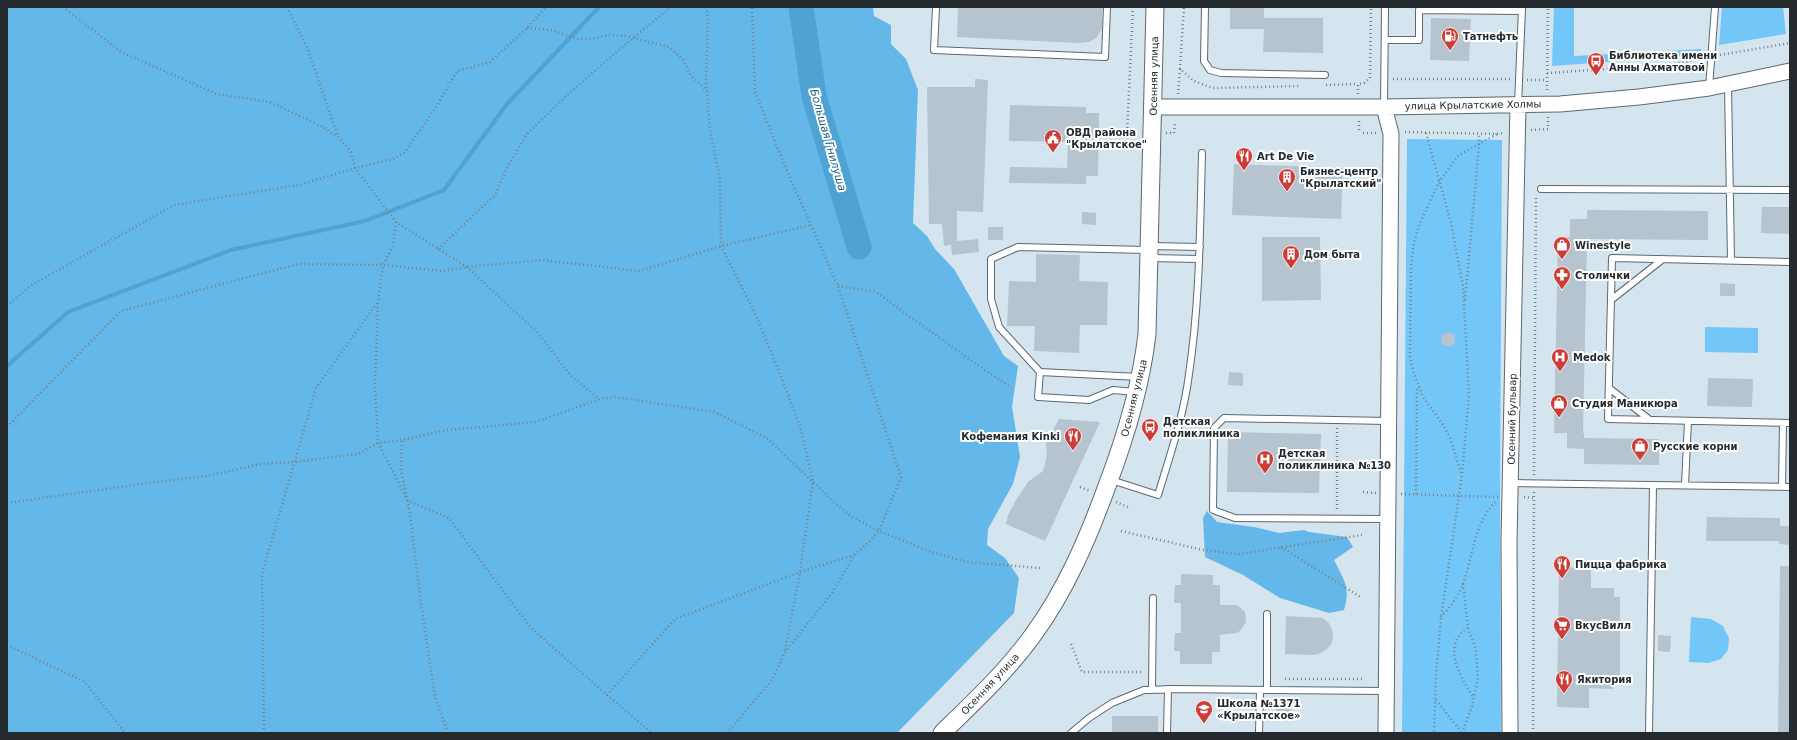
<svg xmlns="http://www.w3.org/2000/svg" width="1797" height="740" font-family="'DejaVu Sans',sans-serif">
  <rect width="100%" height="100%" fill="#d5e5ef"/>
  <path fill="#73c6f8" d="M1554,7H1574V56L1701,49V55L1552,66Z
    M1722,7H1783L1786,34L1719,45Z
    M1407,139L1502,140L1500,497L1501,733H1402Z
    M1705,327L1758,328V353L1705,352Z
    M1691,617L1711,619L1723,626L1729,638L1728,650L1721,659L1708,663L1689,662Z"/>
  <path fill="#63b7e9" d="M7,7H873L874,16L891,25V44L906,59L918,90L913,223L927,236L935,249L954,269L1004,356L1018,366L1012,407L1020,457L1013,484L988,529L987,545L1005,558L1019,578L1014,613L897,733H7Z
    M1207,511L1217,522L1254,527L1279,533L1304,530L1309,532L1347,537L1353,547L1334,560C1344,580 1351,588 1344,610L1329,613L1280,598L1243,575L1205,557L1203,518Z"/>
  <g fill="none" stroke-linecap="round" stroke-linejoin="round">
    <path stroke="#4ea3d3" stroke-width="4" d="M7,366L68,312L231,250L365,221L444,190L507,104L599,7"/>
    <path stroke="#4ea3d3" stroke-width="25" d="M801,7L814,96L859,247"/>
  </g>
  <path fill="#b5c4ce" d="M958,7H1102V29L1096,38L1089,42L1078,43L957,37Z
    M1230,7H1264V18H1323V53L1263,52L1264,29H1230Z
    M1431,18L1471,19L1469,61L1430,60Z
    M975,79L988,80L983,212L957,211V241L978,239L979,252L952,255L951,245L944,246L942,224H929L927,87H975Z
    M1010,105L1086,107V113H1099L1098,176H1086V184L1009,183L1010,167L1067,168L1068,142L1009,141Z
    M1234,164L1343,168L1341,219L1232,215Z
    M1762,207H1790V234L1761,233Z
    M1587,210L1708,211V240L1587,239L1583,433H1584V438L1659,439V465L1584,464V449L1567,448V433H1554L1558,236L1570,237V219H1587Z
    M1082,212L1096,213V225L1082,224Z
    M988,227H1003V240H988Z
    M1262,237H1320L1321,300L1262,301Z
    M1036,254L1080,255L1079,281L1108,282L1107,325H1080L1079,353L1034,351L1035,326H1007L1009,281L1036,282Z
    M1720,283L1735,284V296H1720Z
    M1448,332L1455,335V343L1449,347L1442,344L1441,336Z
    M1229,372L1243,373V386L1228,385Z
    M1708,378L1753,379L1752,407L1707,406Z
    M1059,419L1100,422L1045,541L1006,524L1008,515L1016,500L1028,482L1043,471L1047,455L1046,443Z
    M1228,432L1321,434L1319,493L1227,492Z
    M1707,517L1780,518V526H1790V545L1779,544V541H1706Z
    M1780,566H1790V733H1778Z
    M1559,567L1591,568V588H1614V597H1620V677H1613V689L1589,688V708L1557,707Z
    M1181,574L1213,575V585H1220V605H1237L1245,612L1246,622L1240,631L1236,633L1220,635V652H1212V664H1180V651H1174L1175,633H1181V603H1174L1175,585H1181Z
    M1286,616L1322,618L1328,622L1332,629L1333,636L1332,643L1327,649L1321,653L1314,655L1285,654Z
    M1658,635L1671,636L1670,652L1658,651Z
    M1276,700H1291V713L1276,712Z
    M1112,716H1158V733H1112Z"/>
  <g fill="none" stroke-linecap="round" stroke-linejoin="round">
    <g stroke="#5b6871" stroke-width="8">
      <path id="service" d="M936,7L934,50L1105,57L1107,7
        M1205,7L1204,61L1210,70L1221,73L1325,75
        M1385,40H1419V10L1522,11
        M1728,85L1731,260
        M1709,88L1715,7
        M1518,105L1522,8
        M1384,107L1385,7
        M1541,189L1790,190
        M1150,246L1200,247
        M1150,258L1199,259
        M1790,262L1612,258L1608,419L1790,423
        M1611,300L1663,259
        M1040,372L1038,397L1089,400L1113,390L1135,392
        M1139,377L1040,372L999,327L991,299V259L1018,247L1147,250
        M1609,388L1650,420
        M1111,480L1158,495C1170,455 1184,415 1189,374C1200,301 1200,227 1202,153
        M1511,483L1790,487
        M1685,485L1688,421
        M1782,487L1783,423
        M1388,519L1235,518L1213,510L1214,428L1224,418L1388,421
        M1152,690L1153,598
        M1267,690V614
        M1071,733L1089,718L1112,703L1144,690L1173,689L1386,691
        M1167,733L1168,689
        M1259,733L1260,690
        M1649,733L1653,485"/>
    </g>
    <g stroke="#5b6871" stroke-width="17">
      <path id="tertiary" d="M1153,107H1384L1560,104L1639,97L1709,88L1790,71
        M1384,107L1391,134L1386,733
        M1510,733L1509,542L1518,105"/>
    </g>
    <g stroke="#5b6871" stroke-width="19">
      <path id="secondary" d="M942,733C974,702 1007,671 1033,635C1066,590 1088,538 1107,486C1126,436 1141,387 1147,334L1155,7"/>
    </g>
    <path stroke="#778289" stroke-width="2.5" stroke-dasharray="1 3" stroke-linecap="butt" d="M63,7L121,52L217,94L270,102L323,127L338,137L351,152L355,168L396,222L467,267L537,332L571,376L599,399
      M287,7L307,47L338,137
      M706,7L708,19L706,80L710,130L720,180L721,246L756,315L782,379L800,426L813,482L799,578L785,650
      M1133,7L1127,133H1137
      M527,28L552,30L577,39H591L609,35L626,36L669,47L683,60L691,76L707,91
      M1720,55L1790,43
      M1180,69L1184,7
      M1547,73L1669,65L1703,58
      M1393,79H1510
      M1527,80H1547
      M1326,85L1358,84
      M1547,90L1548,7
      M1178,94L1180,69L1194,81L1213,88L1301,86
      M1358,94V84L1364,83L1370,78L1371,7
      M1359,121V133
      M1531,130L1548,129V117
      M1405,132L1497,134L1504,133
      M1166,133H1174L1175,121
      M1363,133H1376
      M1426,133L1451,223L1463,286L1469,395L1462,475L1441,618L1436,674L1434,733
      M396,222L393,246L383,265L378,302L375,386L378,443L408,501L449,518L530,627L607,695L675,619L800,572L854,555
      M438,249L495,195L508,166L527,134L566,96L620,49L671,7
      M838,286L876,292L973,362L1009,386
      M1465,300L1479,145V133
      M7,306L30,286L174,205L299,185L355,168L393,159L404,153L435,109L457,71L490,62L527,28L546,7
      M7,427L121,311L298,264L383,265L442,271L467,267L542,260L639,271L721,246L811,225
      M1461,473L1450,438L1444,426L1423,397L1414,374L1410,357L1411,267L1414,242L1420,223L1439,182L1459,155L1497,134
      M1534,475L1536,198
      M1080,487L1091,491
      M1363,492L1376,493
      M1401,494L1498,497
      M1416,494L1417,387
      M1524,497L1534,498
      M1116,502L1130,508
      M7,503L141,484L207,476L260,464L295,462L358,454L378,443L402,440
      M1337,509V428
      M1121,531L1203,550L1239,554L1362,535
      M1281,547L1362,598
      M1441,617C1450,607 1458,597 1463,584C1473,556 1474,525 1495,502
      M1468,628C1440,644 1461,679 1474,698
      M1071,644L1082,672H1143
      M7,645L85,682L125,733
      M1285,679H1363
      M607,695L652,733
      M1436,700L1462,733
      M264,733L262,574L316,388L377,303
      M448,733L435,697L421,604L410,513L401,470L402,440L447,430L536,422L600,399L615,397L715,412L768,439L836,504L852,517L879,531L932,552L967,562L1040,568
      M727,733L772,680L785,652L832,593L854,555L868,543L879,531L901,477L838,286L787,171L755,92L752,7
      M1462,733L1472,706L1478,678L1476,650L1468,628L1463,584
      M1533,733L1534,492"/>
    <use href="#service" stroke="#fff" stroke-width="6"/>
    <use href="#tertiary" stroke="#fff" stroke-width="15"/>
    <use href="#secondary" stroke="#fff" stroke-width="17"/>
  </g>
  <defs>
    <g id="fuel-pin" transform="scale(0.9)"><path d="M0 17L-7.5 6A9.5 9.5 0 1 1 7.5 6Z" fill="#cc3d38" stroke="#fff"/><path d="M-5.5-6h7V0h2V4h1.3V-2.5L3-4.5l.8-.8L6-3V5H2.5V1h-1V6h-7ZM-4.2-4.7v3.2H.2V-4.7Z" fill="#fff"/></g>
    <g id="bus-pin" transform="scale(0.9)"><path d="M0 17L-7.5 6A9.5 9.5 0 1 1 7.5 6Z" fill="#cc3d38" stroke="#fff"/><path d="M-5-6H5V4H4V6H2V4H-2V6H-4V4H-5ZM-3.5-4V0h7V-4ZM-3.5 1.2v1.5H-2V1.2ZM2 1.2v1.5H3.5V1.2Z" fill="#fff"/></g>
    <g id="civic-pin" transform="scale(0.9)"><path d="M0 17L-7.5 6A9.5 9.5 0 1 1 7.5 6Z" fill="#cc3d38" stroke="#fff"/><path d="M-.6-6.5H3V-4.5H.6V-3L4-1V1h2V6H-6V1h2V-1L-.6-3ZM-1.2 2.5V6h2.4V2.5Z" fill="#fff"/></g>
    <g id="restaurant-pin" transform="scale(0.9)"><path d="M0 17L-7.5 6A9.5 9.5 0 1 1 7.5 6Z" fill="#cc3d38" stroke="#fff"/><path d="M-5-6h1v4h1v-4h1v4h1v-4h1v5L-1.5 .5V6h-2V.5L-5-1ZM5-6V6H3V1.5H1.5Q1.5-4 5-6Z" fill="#fff"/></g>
    <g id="building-pin" transform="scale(0.9)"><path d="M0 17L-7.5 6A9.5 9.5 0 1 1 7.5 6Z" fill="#cc3d38" stroke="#fff"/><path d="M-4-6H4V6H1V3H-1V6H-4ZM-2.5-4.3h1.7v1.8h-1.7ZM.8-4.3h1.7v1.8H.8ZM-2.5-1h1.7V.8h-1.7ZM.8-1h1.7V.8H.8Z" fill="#fff"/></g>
    <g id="shop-pin" transform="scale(0.9)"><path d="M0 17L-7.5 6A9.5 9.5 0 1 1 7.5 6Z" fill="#cc3d38" stroke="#fff"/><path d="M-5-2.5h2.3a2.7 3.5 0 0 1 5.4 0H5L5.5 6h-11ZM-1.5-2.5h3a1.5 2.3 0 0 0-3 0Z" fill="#fff"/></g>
    <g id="pharmacy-pin" transform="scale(0.9)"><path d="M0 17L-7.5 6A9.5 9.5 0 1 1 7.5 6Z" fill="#cc3d38" stroke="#fff"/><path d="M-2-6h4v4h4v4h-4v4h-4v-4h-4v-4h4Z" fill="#fff"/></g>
    <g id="hospital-pin" transform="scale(0.9)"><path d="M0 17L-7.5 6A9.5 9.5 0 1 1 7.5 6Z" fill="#cc3d38" stroke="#fff"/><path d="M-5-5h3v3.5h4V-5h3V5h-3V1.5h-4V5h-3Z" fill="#fff"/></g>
    <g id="supermarket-pin" transform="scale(0.9)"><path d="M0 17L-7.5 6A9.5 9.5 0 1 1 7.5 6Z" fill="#cc3d38" stroke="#fff"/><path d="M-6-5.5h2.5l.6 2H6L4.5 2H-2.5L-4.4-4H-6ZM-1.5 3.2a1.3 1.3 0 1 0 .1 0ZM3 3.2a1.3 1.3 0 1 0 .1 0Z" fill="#fff"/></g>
    <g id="school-pin" transform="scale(0.9)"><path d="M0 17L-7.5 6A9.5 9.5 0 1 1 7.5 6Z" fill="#cc3d38" stroke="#fff"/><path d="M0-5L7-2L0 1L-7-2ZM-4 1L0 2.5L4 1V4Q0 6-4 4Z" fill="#fff"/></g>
  </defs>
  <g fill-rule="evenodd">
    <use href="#fuel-pin" x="1450" y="36"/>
    <use href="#bus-pin" x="1596" y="61"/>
    <use href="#civic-pin" x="1053" y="138"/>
    <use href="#restaurant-pin" x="1244" y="156"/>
    <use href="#building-pin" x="1287" y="177"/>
    <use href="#shop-pin" x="1562" y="245"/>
    <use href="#building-pin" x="1291" y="254"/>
    <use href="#pharmacy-pin" x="1562" y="275"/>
    <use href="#hospital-pin" x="1560" y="357"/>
    <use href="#shop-pin" x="1559" y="403"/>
    <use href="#bus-pin" x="1150" y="427"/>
    <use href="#restaurant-pin" x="1073" y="436"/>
    <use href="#shop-pin" x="1640" y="446"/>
    <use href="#hospital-pin" x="1265" y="459"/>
    <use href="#restaurant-pin" x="1562" y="564"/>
    <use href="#supermarket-pin" x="1562" y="625"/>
    <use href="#restaurant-pin" x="1564" y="679"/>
    <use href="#school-pin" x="1204" y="709"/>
  </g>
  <g text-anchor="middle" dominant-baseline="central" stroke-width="4" stroke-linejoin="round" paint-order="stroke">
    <g font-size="10" font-weight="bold" fill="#242a2e" stroke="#fff" text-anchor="start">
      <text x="1463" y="36">Татнефть</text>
      <text x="1609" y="55">Библиотека имени<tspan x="1609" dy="12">Анны Ахматовой</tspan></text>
      <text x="1066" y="132">ОВД района<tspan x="1066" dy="12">"Крылатское"</tspan></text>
      <text x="1257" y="156">Art De Vie</text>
      <text x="1300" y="171">Бизнес-центр<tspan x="1300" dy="12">"Крылатский"</tspan></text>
      <text x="1575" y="245">Winestyle</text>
      <text x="1304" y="254">Дом быта</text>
      <text x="1575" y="275">Столички</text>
      <text x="1573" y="357">Medok</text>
      <text x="1572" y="403">Студия Маникюра</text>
      <text x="1163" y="421">Детская<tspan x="1163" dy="12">поликлиника</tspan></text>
      <text x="1060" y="436" text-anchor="end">Кофемания Kinki</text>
      <text x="1653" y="446">Русские корни</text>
      <text x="1278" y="453">Детская<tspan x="1278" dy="12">поликлиника №130</tspan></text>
      <text x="1575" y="564">Пицца фабрика</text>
      <text x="1575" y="625">ВкусВилл</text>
      <text x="1577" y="679">Якитория</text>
      <text x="1217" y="703">Школа №1371<tspan x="1217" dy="12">«Крылатское»</tspan></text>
    </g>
    <g font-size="10" fill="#242a2e" stroke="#fff">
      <text transform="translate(1154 76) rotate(-89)">Осенняя улица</text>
      <text transform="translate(1473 105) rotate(-1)">улица Крылатские Холмы</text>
      <text transform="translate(1134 398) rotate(-76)">Осенняя улица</text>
      <text transform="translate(1512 419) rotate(-89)">Осенний бульвар</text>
      <text transform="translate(990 684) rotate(-47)">Осенняя улица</text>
    </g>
    <g font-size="11" font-style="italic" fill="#1d5c7e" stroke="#fff">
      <text transform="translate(828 140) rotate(74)">Большая Гнилуша</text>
    </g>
  </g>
  <rect width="1797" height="740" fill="none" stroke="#242a2e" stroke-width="16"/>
</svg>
